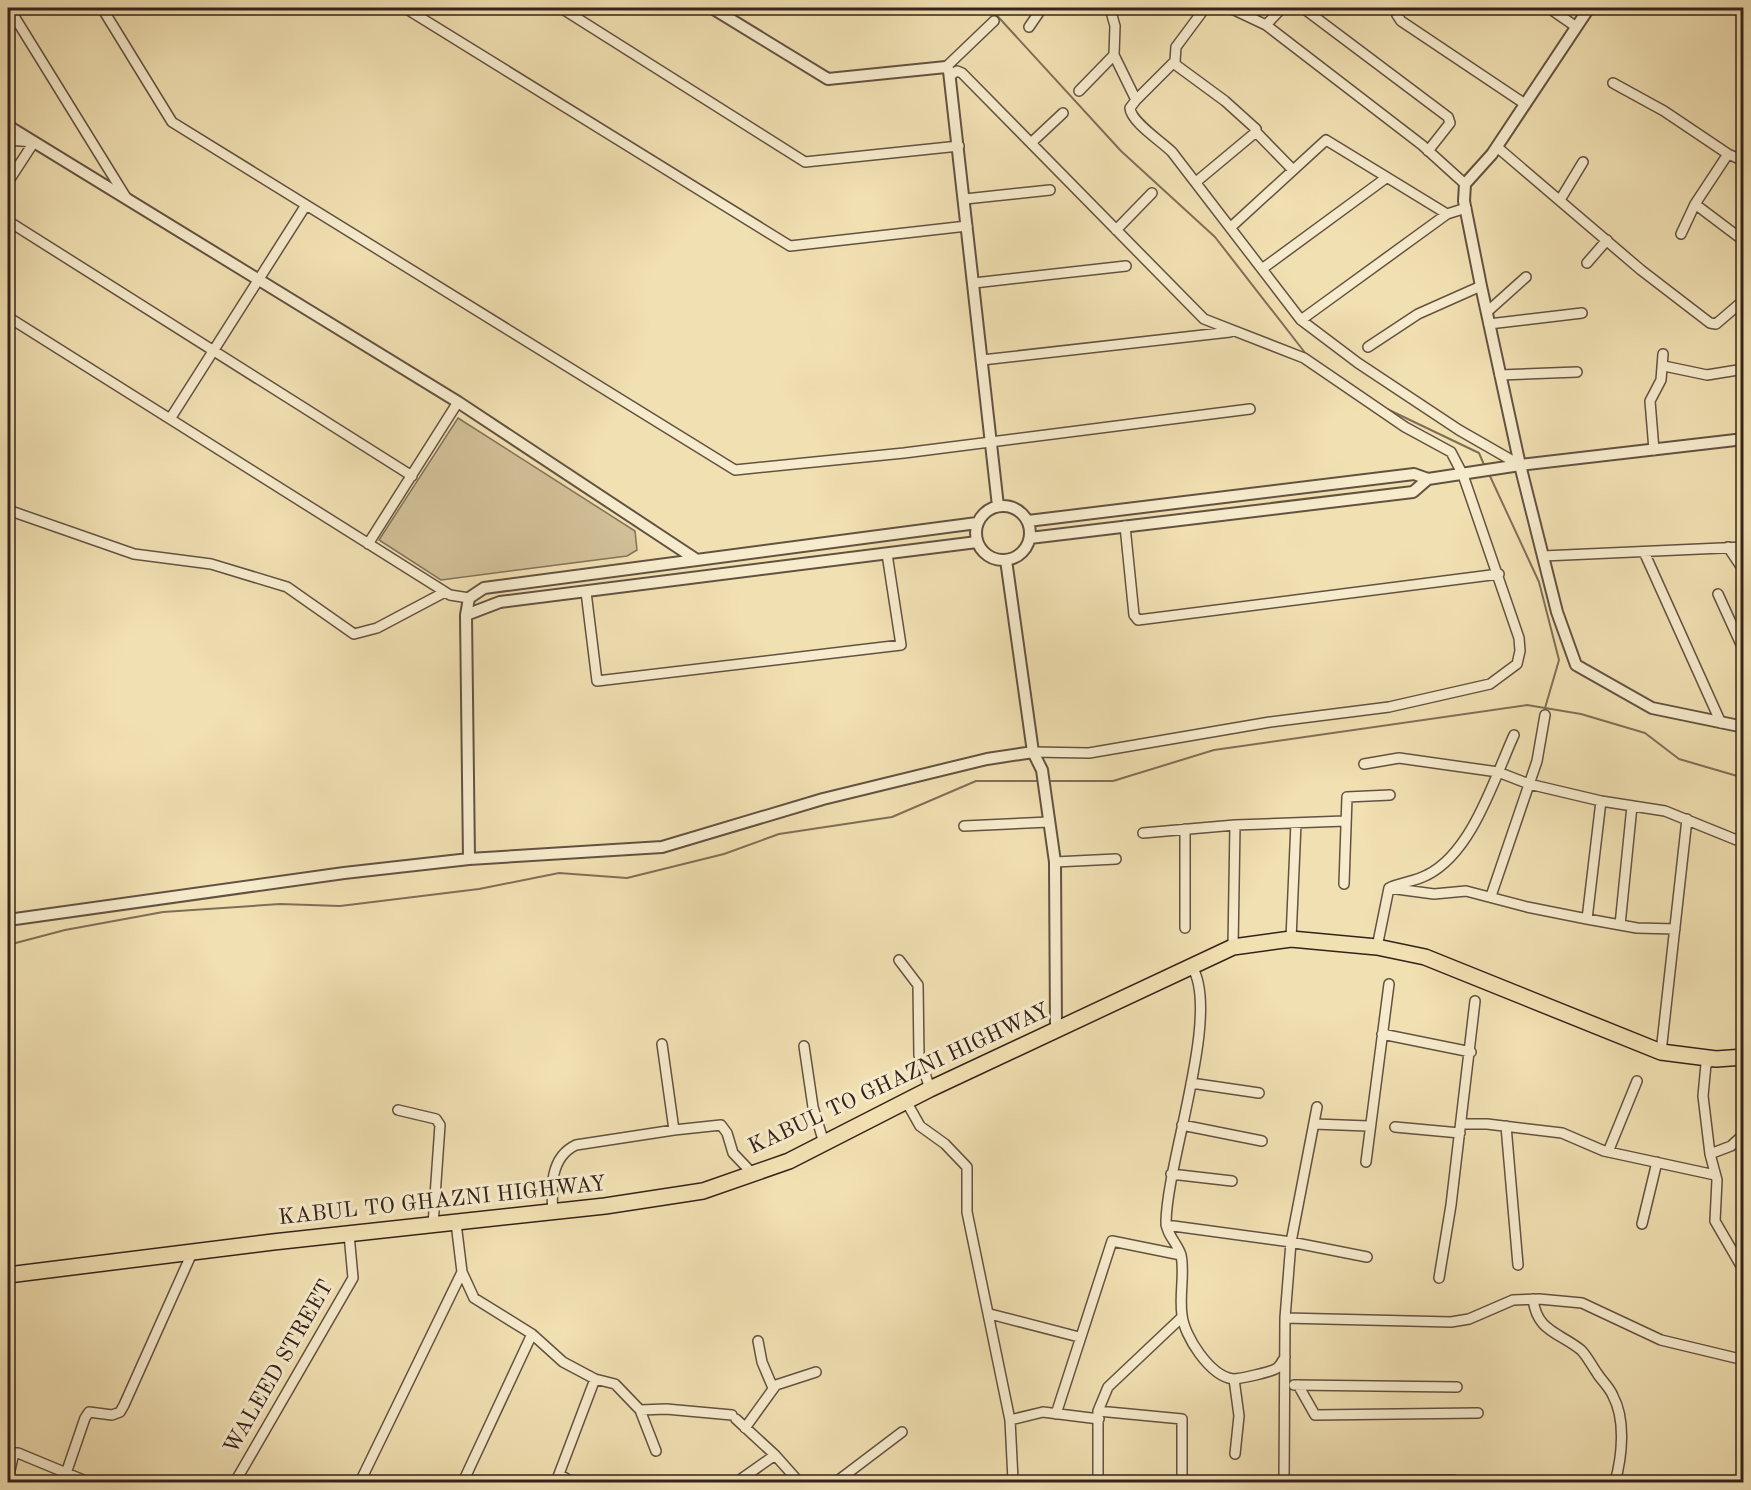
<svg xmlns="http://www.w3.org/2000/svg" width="1751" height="1490" font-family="'Old Standard TT',serif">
  <rect width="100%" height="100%" fill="#f1e0b2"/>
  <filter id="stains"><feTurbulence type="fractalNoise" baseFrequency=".00333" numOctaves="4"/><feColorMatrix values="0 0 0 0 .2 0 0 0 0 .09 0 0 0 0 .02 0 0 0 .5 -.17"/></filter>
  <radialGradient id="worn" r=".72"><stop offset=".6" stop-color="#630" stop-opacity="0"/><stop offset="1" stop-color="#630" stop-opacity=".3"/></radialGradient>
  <path fill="#d1c098" stroke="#82725a" stroke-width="1.5" d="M458,418L635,531L637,550L627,556L441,580L379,540Z"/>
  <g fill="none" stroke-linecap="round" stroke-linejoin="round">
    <path stroke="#7f6e57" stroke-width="2" d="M990,8L1121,151L1215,237L1306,354
      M1387,409L1479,453L1485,467
      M1489,474L1539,582L1559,660L1545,708
      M1048,781H1113L1214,750L1527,705L1581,714L1645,733L1679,759L1744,778
      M8,945L65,930L163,912L280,904L340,906L479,889L559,873L627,878L724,854L779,834L892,817L976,781H1039"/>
    <g stroke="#635241" stroke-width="12">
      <path id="minor" d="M9,8L127,199
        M102,8L172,122L735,470L904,453L1250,409
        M405,8L790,246L967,226
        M561,8L805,162L959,146
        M1110,8L1115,26L1114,55L1136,100L1130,108C1131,122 1161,141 1172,152L1301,320L1358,363L1459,430L1520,465
        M1230,8L1266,25L1422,145L1465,184
        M1303,8L1448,117L1450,123L1428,151
        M1402,8L1397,15L1401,21L1525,104
        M1549,8L1575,26
        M1742,8H1744
        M1266,25L1282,8
        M1029,27L1042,8
        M1175,61L1176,65L1225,101L1256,129V132L1196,182
        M946,67L994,21
        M951,75L957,71L962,73L1204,319L1304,358L1405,427L1451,452L1463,475L1519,638L1520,651L1517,664L1490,684L1389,707L1270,722L1089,753L1033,752
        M1613,83L1664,111L1728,154L1744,161
        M1079,91L1114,55
        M1136,100L1175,61L1176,47L1205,8
        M1256,132L1293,170
        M8,140L34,142L8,182
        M1031,143L1063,113
        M1497,147L1641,270L1710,323L1716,324L1744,300
        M965,199L1050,190
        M1560,200L1583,162
        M1695,204L1744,241
        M8,221L412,476
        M1231,227L1326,140L1447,214
        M1116,230L1152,193
        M1681,234L1695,204L1728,154
        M1587,263L1607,240
        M1262,269L1386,178
        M974,283L1126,266
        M1487,312L1526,277
        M8,317L450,595L469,598
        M1301,320L1447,214L1466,208
        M1489,324L1582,313
        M1368,347L1418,314L1481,286
        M982,360L1230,332
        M1664,366L1707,375L1744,369
        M1500,375L1577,372
        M170,419L306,205
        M1654,450L1650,401L1661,380L1663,354
        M8,510L134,554L211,564L287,587L354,634L377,628L445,592
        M1125,526L1134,615L1138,620L1499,574
        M368,544L458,402
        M1728,547L1744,571
        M1644,552L1721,723
        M1543,556L1744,547
        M586,592L597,681L901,645L887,554
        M1718,594L1744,651
        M1364,764L1399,758L1498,772L1529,784L1601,801L1665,811L1744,843
        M964,826L1049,822
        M1185,829V928
        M1143,833L1235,825L1345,821
        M1055,862L1116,859
        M1344,884L1347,797L1390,795
        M1391,887C1403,882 1416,881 1427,875C1472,853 1494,779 1514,735
        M1389,888L1434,894L1466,891L1527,907L1587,919L1637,928L1675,929
        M1491,896L1537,761L1545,715
        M1587,919L1601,801
        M1620,925L1632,806
        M1291,939L1296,823
        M1233,947L1235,825
        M1377,947L1389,888
        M899,960L918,985L919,1055L930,1089
        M1192,967C1221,1013 1167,1161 1166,1222C1166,1234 1178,1244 1181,1255C1185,1274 1179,1295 1182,1315C1184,1336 1210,1376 1233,1379C1239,1379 1272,1372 1277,1368C1280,1366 1283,1360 1285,1357
        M1382,1034L1471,1052
        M662,1044L674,1130
        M804,1046L813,1107L824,1143
        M1661,1052L1687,819
        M1714,1060L1706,1064L1703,1096L1710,1154L1717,1180L1715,1221L1744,1271
        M1191,1083L1259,1093
        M906,1101L920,1126L945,1144L967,1167V1212L1010,1420L1013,1480
        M398,1110L436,1119L440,1125L433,1225
        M1314,1124L1368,1126
        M1462,1124H1487L1562,1133L1604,1151L1715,1175
        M1182,1125L1262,1141
        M1506,1126L1518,1265
        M1395,1127L1460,1133
        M1608,1152L1637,1081
        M1710,1154L1731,1146L1744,1134
        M1366,1162L1389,984
        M1171,1174L1232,1181
        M553,1212C551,1188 550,1157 576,1145L674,1130L721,1125L727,1133L733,1153L753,1174
        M456,1223L462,1272L474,1298L532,1334L563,1362L595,1379L615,1384L640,1410L656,1451
        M1642,1224L1657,1162
        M1166,1225L1291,1242L1367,1257
        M1439,1278L1451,1205L1475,1001
        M1533,1299C1537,1332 1559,1332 1581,1350C1587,1356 1592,1366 1597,1373C1602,1381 1610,1388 1613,1396C1626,1420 1622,1457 1615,1482
        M990,1314L1079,1337
        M1285,1318L1451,1322L1469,1319L1513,1300L1539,1299L1582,1303L1661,1340L1740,1359
        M758,1341L762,1362L773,1388
        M1234,1379L1239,1416L1235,1454
        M1294,1385L1457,1387
        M1298,1385L1315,1415L1478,1413
        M640,1410L666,1409L732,1415
        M1098,1411L1182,1419V1482
        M1056,1414L1112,1241L1181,1255
        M736,1419L775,1455L799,1482
        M1010,1420L1043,1412L1099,1419
        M745,1428L776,1385L816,1372
        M559,1474L572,1482
        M8,1479L14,1453H18L88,1482
        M1325,1481L1454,1480
        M63,1482L85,1418L89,1412L112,1415L120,1412L124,1405L192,1253
        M235,1482L353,1278L349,1234
        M360,1482L462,1272
        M463,1482L532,1334
        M556,1482L595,1379
        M737,1482L775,1455
        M836,1482L902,1432
        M1098,1482V1411L1108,1387L1182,1317
        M1284,1482L1285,1318L1291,1242L1317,1107"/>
    </g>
    <g stroke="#635241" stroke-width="14">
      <path id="tertiary" d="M712,8L828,79L946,67L949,71L998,506
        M1589,8L1492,154L1465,184L1464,201L1481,286L1520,465L1557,612L1576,665L1652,708L1744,727
        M8,126L458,402L697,560
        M976 533a27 27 0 1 1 54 0a27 27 0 1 1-54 0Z
        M1028,521L1414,474L1428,479L1520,465L1744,439
        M1030,538L1413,492L1428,479
        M1006,560L1033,752L1042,770L1055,862L1056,1030
        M466,615L500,602L977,542
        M469,859L466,615L469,598L484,588L977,523
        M8,920L344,873L469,859L662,847L823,799L987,759L1033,752"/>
    </g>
    <g stroke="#34231b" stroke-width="18">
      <path id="trunk" d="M8,1275L273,1242L605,1206L703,1191L789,1161L930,1089L1233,947L1291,939L1377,947L1425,957L1661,1052L1716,1059L1744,1057"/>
    </g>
    <use href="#minor" stroke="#f6ebcd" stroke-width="9"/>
    <use href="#tertiary" stroke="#f6ebcd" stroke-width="10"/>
    <use href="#trunk" stroke="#f1e0b2" stroke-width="15"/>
  </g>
  <g text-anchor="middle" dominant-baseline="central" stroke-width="6" stroke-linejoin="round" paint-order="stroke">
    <g font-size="22" fill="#34231b" stroke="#f6ebcd">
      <text transform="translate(899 1079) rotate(-25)">KABUL TO GHAZNI HIGHWAY</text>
      <text transform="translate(442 1201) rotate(-6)">KABUL TO GHAZNI HIGHWAY</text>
      <text transform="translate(279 1367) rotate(-60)">WALEED STREET</text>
    </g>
  </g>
  <rect width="1751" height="1490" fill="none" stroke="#f1e0b2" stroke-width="30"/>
  <rect x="9" y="9" width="1733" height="1472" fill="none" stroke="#34231b" stroke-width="3"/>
  <rect x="15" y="15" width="1721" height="1460" fill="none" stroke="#34231b" stroke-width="1.5"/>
  <rect width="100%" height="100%" filter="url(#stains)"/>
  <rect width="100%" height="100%" fill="url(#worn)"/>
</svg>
